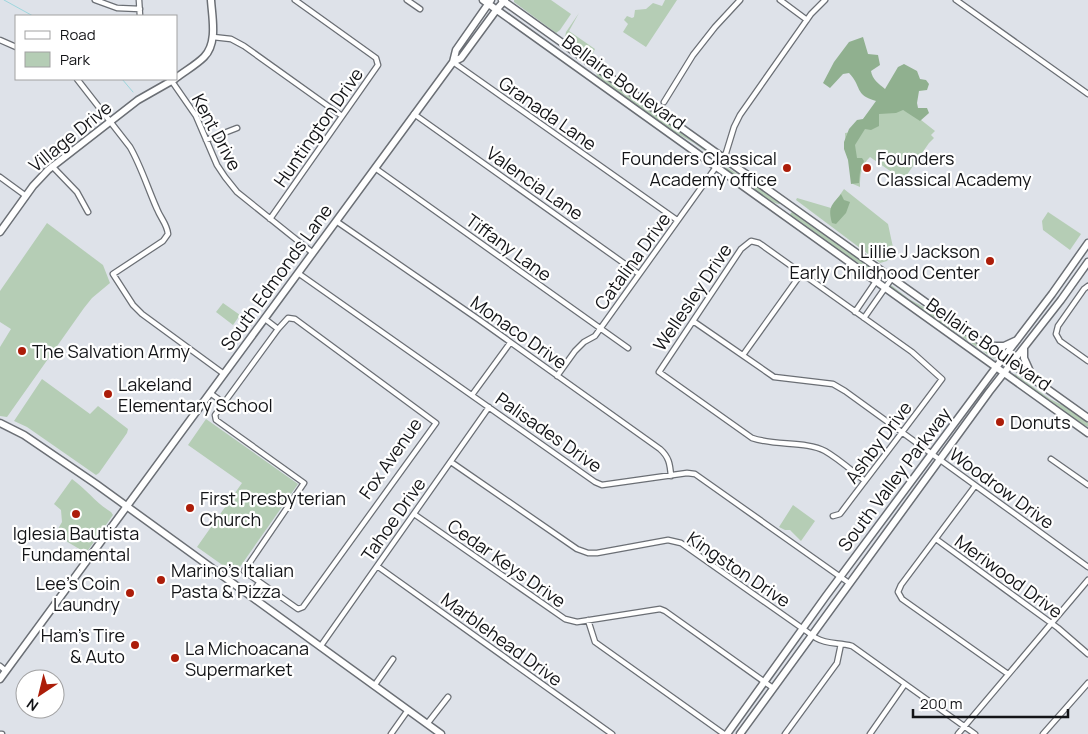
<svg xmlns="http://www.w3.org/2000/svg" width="1088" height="734" font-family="Manrope,sans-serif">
  <rect width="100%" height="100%" fill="#dee2e9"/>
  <path fill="#b5cdb5" d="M514,0H551L571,14L560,30L556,33L518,5L514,2Z
    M665,0H677L646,47L623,32L628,24L624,20L627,16L632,18L634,17L635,10L646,9L653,3L662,6Z
    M579,13L569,31L595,49L592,55L585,52L565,37L566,32Z
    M597,72L715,156V157H713L694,143L671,130L599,79L596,73Z
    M880,99L916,116L935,131L931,135L934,138L929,143L904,179L898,174L896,175L870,157C861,166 860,174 860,187L853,184L851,166L846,153L845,133L852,132Z
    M725,168H728L766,192L781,204C772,206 731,177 725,168Z
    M844,189L888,224L894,252L887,261L880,263L796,200L797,198L831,208Z
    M792,212L798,215L874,270L872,273L854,260L842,255L792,219L790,214Z
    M1048,212L1081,234L1070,250L1043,230L1042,221Z
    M47,223L103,265L110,283L92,298L84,308L7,417L0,416V347L11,329L0,322V291Z
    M891,285L909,299L929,310L995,357L994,359L955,332L935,321L889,288Z
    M223,303L240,315L233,325L216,312Z
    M1015,374L1050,399L1068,408L1088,423V427L1074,420L1013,376Z
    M42,379L90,414L98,406L128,429L127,433L99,473L96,475L27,427L14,421Z
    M206,419L298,484L235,574L197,547L242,483L188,445Z
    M72,479C86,489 96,503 111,512L113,515L86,553L66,541L67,538L63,533L58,529L62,522L61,510L54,504Z
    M793,505L815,521L801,541L790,530H785L779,527Z"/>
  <path fill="#90b08f" d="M863,37L868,54L878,55L880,65L871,71C872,79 879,84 885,89L898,67L904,64L917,71L920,79L926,80L929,84L927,90L919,91L917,103L918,108H927L929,113L920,121L903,110L896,113L879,114V126L871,130L865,129L855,145L857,158H862L864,161L860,172L859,183L851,184L848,160L844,149V142L849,129L857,120L863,119L876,101C854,95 862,86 849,73L843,74L830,88L823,83L834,62L849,42Z
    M841,194L844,200L850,202L846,213L836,224L832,223C828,207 831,206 841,194Z"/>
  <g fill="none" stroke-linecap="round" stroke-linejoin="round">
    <path stroke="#9ed6dd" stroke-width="1" d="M4,0L33,16
      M122,79L133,92"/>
    <g stroke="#6b6f75" stroke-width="7">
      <path id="street" d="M95,0L117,8L140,9
        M139,0L140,16
        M407,0L420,9
        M780,0L807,20
        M956,0L1088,94
        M213,37L231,39L244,46L342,116
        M0,40L16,47
        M453,62L677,220
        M77,79L130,147C141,166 148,189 157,209C161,219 167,224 168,234L163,241L113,274L133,305L142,314L224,374
        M171,80L196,116L217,165L225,177L237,192L313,253
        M664,102L693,55L715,27L740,0
        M414,114L639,274
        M206,140L237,128
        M52,166L77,192L88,212
        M375,168L628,348
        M0,177L26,196
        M270,219L378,65L376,58L295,0
        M336,221L478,319L660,449C669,457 670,464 671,476
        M298,273L595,482L602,485L687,473L695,474L849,583
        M1088,286L1084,289L1058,326L1056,334L1060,341L1088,361
        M855,312L883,271
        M288,318L295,319L436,423L303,607L298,609L244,571L304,483L216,420L215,415L224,403L278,329Z
        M864,318L892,278
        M265,319L278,329
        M693,321L774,377L833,384L845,391L1088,567
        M743,355L801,274
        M557,376L575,351L584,342L595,336L716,167L726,153L734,127L740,115L811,14L825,0
        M210,393L224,403
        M472,395L510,343
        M1051,459L1088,485
        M451,462L577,549L588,553H597L668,540L681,543L816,638C828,645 839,642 852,646L975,734
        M975,486L901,585L898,592L902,599L1008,674
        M414,514L565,619L577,622L660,609L665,611L773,688
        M833,516L840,514C874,469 908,425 942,379L912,352L759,243L751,241L741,249L659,372L752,438C775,446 806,441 825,451C839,459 852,471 865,481
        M936,539L1058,628L1088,654
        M377,566L612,734
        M250,596L259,583
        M254,599L264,586
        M588,620L595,642L724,734
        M320,647L489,407
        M0,666L6,671
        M374,686L393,659
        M427,724L448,697
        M0,734H2
        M391,734L408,710
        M785,734L837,663L841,644
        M870,734L905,684
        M958,734L1088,580
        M1043,734L1088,683"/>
    </g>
    <g stroke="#6b6f75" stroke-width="9">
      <path id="secondary" d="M483,0L1088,433
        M502,0L1088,418
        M453,62L461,58L497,9L505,0
        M176,78C185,71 196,65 204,57C218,43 212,17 211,0
        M0,232L33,186L48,170L138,100L175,79
        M988,346H1004L1017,340
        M1024,348V358L1033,378
        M0,423L24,435L96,484L441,734
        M0,679L453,62L456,50L491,0
        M727,734L826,596L991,374L1052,294L1088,243
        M740,734L989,392L1061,300L1088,262"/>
    </g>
    <use href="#street" stroke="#fff" stroke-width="4.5"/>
    <use href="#secondary" stroke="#fff" stroke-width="6"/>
  </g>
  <g fill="#ac1d09" stroke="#fff" stroke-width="2">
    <circle cx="787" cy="168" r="5"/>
    <circle cx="867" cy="168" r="5"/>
    <circle cx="990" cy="261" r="5"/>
    <circle cx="22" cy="351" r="5"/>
    <circle cx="108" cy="394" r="5"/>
    <circle cx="1000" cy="422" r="5"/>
    <circle cx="190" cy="508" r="5"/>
    <circle cx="76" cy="514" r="5"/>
    <circle cx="161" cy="580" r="5"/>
    <circle cx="130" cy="593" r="5"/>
    <circle cx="135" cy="645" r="5"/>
    <circle cx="175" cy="658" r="5"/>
  </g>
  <g text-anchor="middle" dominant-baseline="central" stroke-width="4.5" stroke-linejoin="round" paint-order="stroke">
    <g font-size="18" fill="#131417" stroke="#fff">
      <text transform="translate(624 82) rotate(36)">Bellaire Boulevard</text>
      <text transform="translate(548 113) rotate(35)">Granada Lane</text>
      <text transform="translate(318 127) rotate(-55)">Huntington Drive</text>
      <text transform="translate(217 132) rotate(62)">Kent Drive</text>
      <text transform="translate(70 136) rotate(-39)">Village Drive</text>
      <text transform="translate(535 183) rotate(35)">Valencia Lane</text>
      <text transform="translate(509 247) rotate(36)">Tiffany Lane</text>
      <text transform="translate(632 261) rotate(-54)">Catalina Drive</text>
      <text transform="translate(276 277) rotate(-54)">South Edmonds Lane</text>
      <text transform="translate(692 297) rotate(-56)">Wellesley Drive</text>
      <text transform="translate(519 332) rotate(35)">Monaco Drive</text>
      <text transform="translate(989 344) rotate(35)">Bellaire Boulevard</text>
      <text transform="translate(549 432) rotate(35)">Palisades Drive</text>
      <text transform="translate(878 442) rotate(-53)">Ashby Drive</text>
      <text transform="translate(390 458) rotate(-55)">Fox Avenue</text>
      <text transform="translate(894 479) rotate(-53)">South Valley Parkway</text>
      <text transform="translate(1002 488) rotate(36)">Woodrow Drive</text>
      <text transform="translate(393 519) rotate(-55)">Tahoe Drive</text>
      <text transform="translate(507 563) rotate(35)">Cedar Keys Drive</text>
      <text transform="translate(739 569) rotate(34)">Kingston Drive</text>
      <text transform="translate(1009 576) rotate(36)">Meriwood Drive</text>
      <text transform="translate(502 639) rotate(36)">Marblehead Drive</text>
    </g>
    <g font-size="18" fill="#131417" stroke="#fff" text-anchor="start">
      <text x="777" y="158" text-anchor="end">Founders Classical<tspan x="777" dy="21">Academy office</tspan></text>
      <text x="877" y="158">Founders<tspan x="877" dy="21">Classical Academy</tspan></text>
      <text x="980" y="251" text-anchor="end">Lillie J Jackson<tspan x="980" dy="21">Early Childhood Center</tspan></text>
      <text x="32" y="351">The Salvation Army</text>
      <text x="118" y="384">Lakeland<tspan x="118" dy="21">Elementary School</tspan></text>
      <text x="1010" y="422">Donuts</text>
      <text x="200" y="498">First Presbyterian<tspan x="200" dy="21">Church</tspan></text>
      <text x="76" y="533" text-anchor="middle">Iglesia Bautista<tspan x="76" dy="21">Fundamental</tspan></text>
      <text x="171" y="570">Marino's Italian<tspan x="171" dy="21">Pasta &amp; Pizza</tspan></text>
      <text x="120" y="583" text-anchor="end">Lee's Coin<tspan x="120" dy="21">Laundry</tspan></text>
      <text x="125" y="635" text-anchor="end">Ham's Tire<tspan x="125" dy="21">&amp; Auto</tspan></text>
      <text x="185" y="648">La Michoacana<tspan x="185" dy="21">Supermarket</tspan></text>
    </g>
  </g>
  <rect x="15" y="15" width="162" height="65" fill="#ffffff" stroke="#a1a1a2"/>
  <rect x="25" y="31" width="25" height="8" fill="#ffffff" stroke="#a1a1a2"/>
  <text x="60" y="40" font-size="15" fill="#131417">Road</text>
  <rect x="25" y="52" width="25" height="15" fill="#b5cdb5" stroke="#a1a1a2"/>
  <text x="60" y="65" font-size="15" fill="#131417">Park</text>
  <g transform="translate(40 694) rotate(215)"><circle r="24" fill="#ffffff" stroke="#a1a1a2"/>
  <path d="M0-4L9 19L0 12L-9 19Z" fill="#ac1d09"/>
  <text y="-8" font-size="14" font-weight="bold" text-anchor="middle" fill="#131417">N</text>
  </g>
  <path d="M913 709v8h155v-8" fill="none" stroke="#131417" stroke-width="2.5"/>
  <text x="920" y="709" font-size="15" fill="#131417" stroke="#ffffff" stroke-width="4" paint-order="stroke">200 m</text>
</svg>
